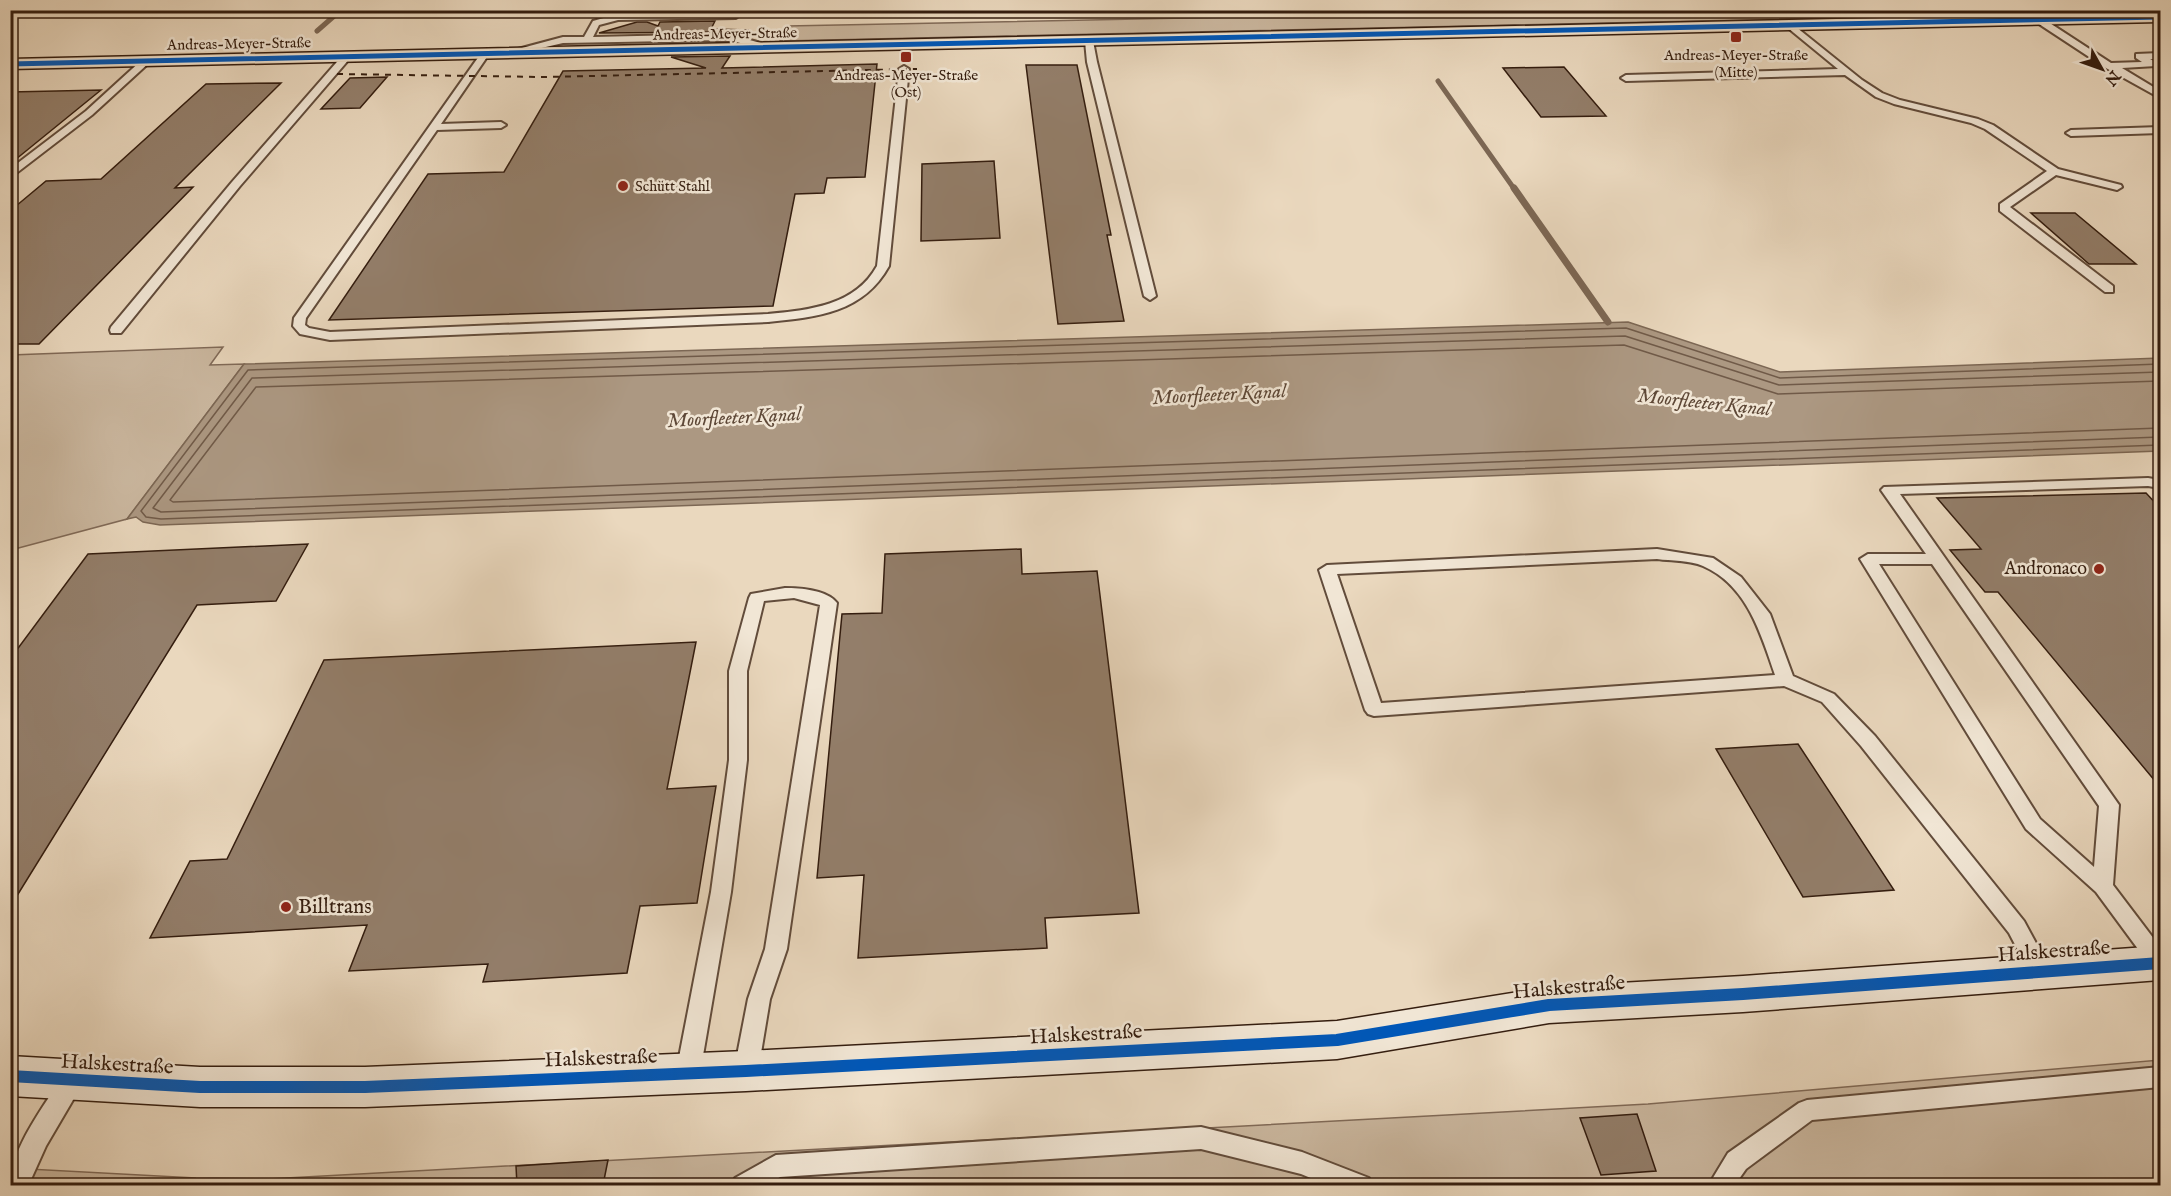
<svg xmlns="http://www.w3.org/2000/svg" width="2171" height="1196" font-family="'IM FELL English',serif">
  <rect width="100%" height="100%" fill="#ead8be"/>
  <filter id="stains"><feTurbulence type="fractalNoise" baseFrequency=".00333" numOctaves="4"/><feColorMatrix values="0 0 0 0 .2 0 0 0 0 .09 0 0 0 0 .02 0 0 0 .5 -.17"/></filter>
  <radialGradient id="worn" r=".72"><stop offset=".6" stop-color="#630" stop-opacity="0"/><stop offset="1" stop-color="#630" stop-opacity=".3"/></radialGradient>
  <path fill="#cbb8a0" stroke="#806a58" stroke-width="1.5" d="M1539,11H2160L780,41L787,26Z
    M223,347L210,365L244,364L127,519L11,550V355Z
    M2160,1060V1185L11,1186L10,1168L196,1178L268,1179L1648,1104Z"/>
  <path fill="#ac9882" stroke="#7c6754" stroke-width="1.5" d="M1628,322L1780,372L2160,358V451L160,525L143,522L136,517L127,519L244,364Z"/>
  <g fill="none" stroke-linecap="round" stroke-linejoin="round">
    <path stroke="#705a48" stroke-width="1.5" d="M2160,364L1780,378L1626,328L248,370L141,511L146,517L161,519L2160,445
      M2160,372L1779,385L1625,336L252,378L153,508L161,512L2160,437
      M2160,381L1778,394L1624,345L256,387L170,500L173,502L2160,428"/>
    <path stroke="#7c6754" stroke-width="5" d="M317,31L341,10
      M1438,81L1515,190"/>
    <path stroke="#7c6754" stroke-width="7" d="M1514,188L1608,322"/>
  </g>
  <path fill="#937e6a" stroke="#341d0f" stroke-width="1.5" d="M715,21L711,29L748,30L744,36L726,32L599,33L637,22H647L658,26L660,22Z
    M730,56L722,68L877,64L865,177L827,178L824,193L795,194L773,306L329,320L428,174L504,172L563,71L706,68L671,57Z
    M1026,65H1077L1111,235H1107L1124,321L1058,324Z
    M1564,67L1606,116L1541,117L1503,68Z
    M387,77L360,108L321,109L350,78Z
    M281,83L175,188L193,187L39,344H10V211L46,181L101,179L206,84Z
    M101,90L10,164V92Z
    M994,161L1000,238L921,241L922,164Z
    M2031,213H2075L2136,264H2089Z
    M2146,493L2160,508V787L1998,592H1985L1950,550L1981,549L1937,498Z
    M308,544L276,601L197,605L10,907V659L88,554Z
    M1021,549L1022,574L1097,571L1139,913L1045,918L1047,948L858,958L864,875L817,878L842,614L882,613L885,554Z
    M696,642L667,789L716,786L697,903L640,906L627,973L483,982L488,964L349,971L367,925L150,938L190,861L227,859L324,660Z
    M1798,744L1894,890L1803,897L1716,749Z
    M1637,1114L1656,1171L1601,1175L1580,1118Z
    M608,1160L603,1185H517L516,1166Z"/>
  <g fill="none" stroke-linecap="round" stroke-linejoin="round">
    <g stroke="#624c3b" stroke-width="4">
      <path id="lane" d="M625,12L632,14L736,12L740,15L736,18L618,20L599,25L593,37L726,34L777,47L773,50L726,40L563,43L507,56L503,53L563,37H584L593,21Z
        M2036,18H2042L2111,63L2142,62L2136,58V54L2160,53V59H2150L2156,62V66L2122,68L2160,91V98L2106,68L2036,22Z
        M1791,23L1862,80L1882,93L1900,100L1978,119L1993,125L2058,169L2121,185L2122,187L2117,190L2056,175L2010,207L2113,286V292H2105L2000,211V204L2047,171L1985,129L1971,123L1894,104L1876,97L1845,75L1626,81L1621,78L1626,75L1838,69L1788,28L1787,26Z
        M1089,38L1093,41L1097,62L1156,296L1150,300L1144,296L1087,62L1085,41Z
        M482,52L489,54L441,124L501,122L506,125L501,128L437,130L306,318L305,325L309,328L330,332L768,314C809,310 855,306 877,266L899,69L904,66L909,69L889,266C863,313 817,317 768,322L330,340L300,334L293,326L294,318Z
        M343,55L351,57L240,186L121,333H111L110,330L111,327L232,182Z
        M143,59L151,61L92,115L10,178V169L86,111Z
        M2160,127V133L2071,136L2066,133L2071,130Z
        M2148,478L2160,480V488L2148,486L1900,494L2119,805L2113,885L2160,947V971L2152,968L2096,892L2026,829L1860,559L1868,554H1926L1881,490L1884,487ZM1879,564H1932L2099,806L2094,867L2040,819Z
        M1657,549L1713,558L1741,577L1770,614L1793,676L1834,694L1875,736L2024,921L2051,971L2048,977L2040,980L2032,977L2009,933L1861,746L1822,702L1784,686L1374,716L1368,714L1365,710L1319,570L1327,565ZM1657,559C1671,561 1690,560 1703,566C1747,585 1761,634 1775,675L1381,703L1337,574Z
        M785,588C801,588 827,590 837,603L787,949L770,999L758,1071L754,1078L746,1081L738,1078L734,1071L748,999L765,949L820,605L794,598L764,601L747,671V760L731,892L700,1073L696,1080L688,1083L680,1080L676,1073L711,892L729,760V671L749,598L751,594Z
        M2160,1067V1087L1812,1120L1746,1169L1734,1186H1708L1728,1153L1799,1103L1807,1100Z
        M72,1071L80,1074L84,1081L80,1088L46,1146L28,1186H10C10,1149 45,1105 64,1074Z
        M1201,1127L1302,1152L1369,1178L1372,1186H1330L1301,1174L1201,1149L780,1177L766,1186H732L735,1178L776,1155Z"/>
    </g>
    <g stroke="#341d0f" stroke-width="3">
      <path id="secondary" d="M2160,946V980L1743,1012L1549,1023L1337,1059L746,1091L365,1107H200L10,1096V1056L200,1067H365L746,1051L1337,1021L1549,987L1743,976Z"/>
    </g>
    <g stroke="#341d0f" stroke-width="3">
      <path id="primary" d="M2160,12V22L10,69V59Z"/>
    </g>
    <use href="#lane" fill="#f1e6d5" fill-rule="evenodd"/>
    <use href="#secondary" fill="#f1e6d5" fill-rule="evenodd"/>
    <use href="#primary" fill="#ead8be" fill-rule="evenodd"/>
    <path stroke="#341d0f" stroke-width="2" stroke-dasharray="6 6" stroke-linecap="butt" d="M337,74L543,77L917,69"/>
    <g stroke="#f1e6d5" stroke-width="8">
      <path id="cycleway-far1" d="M10,64L2160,17"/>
    </g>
    <g stroke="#f1e6d5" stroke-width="16">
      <path id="cycleway" d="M10,1076L200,1087H365L746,1071L1337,1040L1549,1005L1743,994L2160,963"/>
    </g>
    <use href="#cycleway-far1" stroke="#0057b8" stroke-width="5"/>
    <use href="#cycleway" stroke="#0057b8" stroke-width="12"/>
  </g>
  <g fill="#8f2418" stroke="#f1e6d5" stroke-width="2">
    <rect x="1730" y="31" width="12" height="12" rx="3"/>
    <rect x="900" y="51" width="12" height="12" rx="3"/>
    <circle cx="623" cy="186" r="6"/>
    <circle cx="2099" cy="569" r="6"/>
    <circle cx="286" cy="907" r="6"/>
  </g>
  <g text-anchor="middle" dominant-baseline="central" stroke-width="5" stroke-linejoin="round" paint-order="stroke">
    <g font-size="15" fill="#341d0f" stroke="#f1e6d5">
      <text transform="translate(725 34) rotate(-1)">Andreas-Meyer-Straße</text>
      <text transform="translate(239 44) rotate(-1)">Andreas-Meyer-Straße</text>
    </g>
    <g font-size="15" fill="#341d0f" stroke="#f1e6d5">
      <text x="1736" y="55">Andreas-Meyer-Straße<tspan x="1736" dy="17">(Mitte)</tspan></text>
      <text x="906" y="75">Andreas-Meyer-Straße<tspan x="906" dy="17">(Ost)</tspan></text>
      <text x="635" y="186" text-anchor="start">Schütt Stahl</text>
    </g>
    <g font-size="18" fill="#341d0f" stroke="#f1e6d5" text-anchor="end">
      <text x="2087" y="569">Andronaco</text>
    </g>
    <g font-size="20" font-style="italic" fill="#5e4837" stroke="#f1e6d5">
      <text transform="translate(1219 395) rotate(-3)">Moorfleeter Kanal</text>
      <text transform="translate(1704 403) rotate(6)">Moorfleeter Kanal</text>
      <text transform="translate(734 418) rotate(-3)">Moorfleeter Kanal</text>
    </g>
    <g font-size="21" fill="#341d0f" stroke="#f1e6d5" text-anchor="start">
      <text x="298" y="907">Billtrans</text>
    </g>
    <g font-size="21" fill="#341d0f" stroke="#f1e6d5">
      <text transform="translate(2054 952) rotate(-4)">Halskestraße</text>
      <text transform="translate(1569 988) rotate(-5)">Halskestraße</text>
      <text transform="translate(1086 1035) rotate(-3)">Halskestraße</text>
      <text transform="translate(601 1059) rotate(-2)">Halskestraße</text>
      <text transform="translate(117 1065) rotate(3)">Halskestraße</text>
    </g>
  </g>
  <rect width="2171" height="1196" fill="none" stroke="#ead8be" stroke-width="36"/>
  <rect x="12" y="12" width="2147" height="1172" fill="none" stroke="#341d0f" stroke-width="3"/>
  <rect x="18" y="18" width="2135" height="1160" fill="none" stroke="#341d0f" stroke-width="1.5"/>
  <g transform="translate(2102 69) rotate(130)" stroke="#f1e6d5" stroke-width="4.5" paint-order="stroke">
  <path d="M0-4.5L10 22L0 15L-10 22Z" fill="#341d0f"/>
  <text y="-9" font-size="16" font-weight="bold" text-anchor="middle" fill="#341d0f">N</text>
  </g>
  <rect width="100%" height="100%" filter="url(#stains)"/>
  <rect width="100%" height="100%" fill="url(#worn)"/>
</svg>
